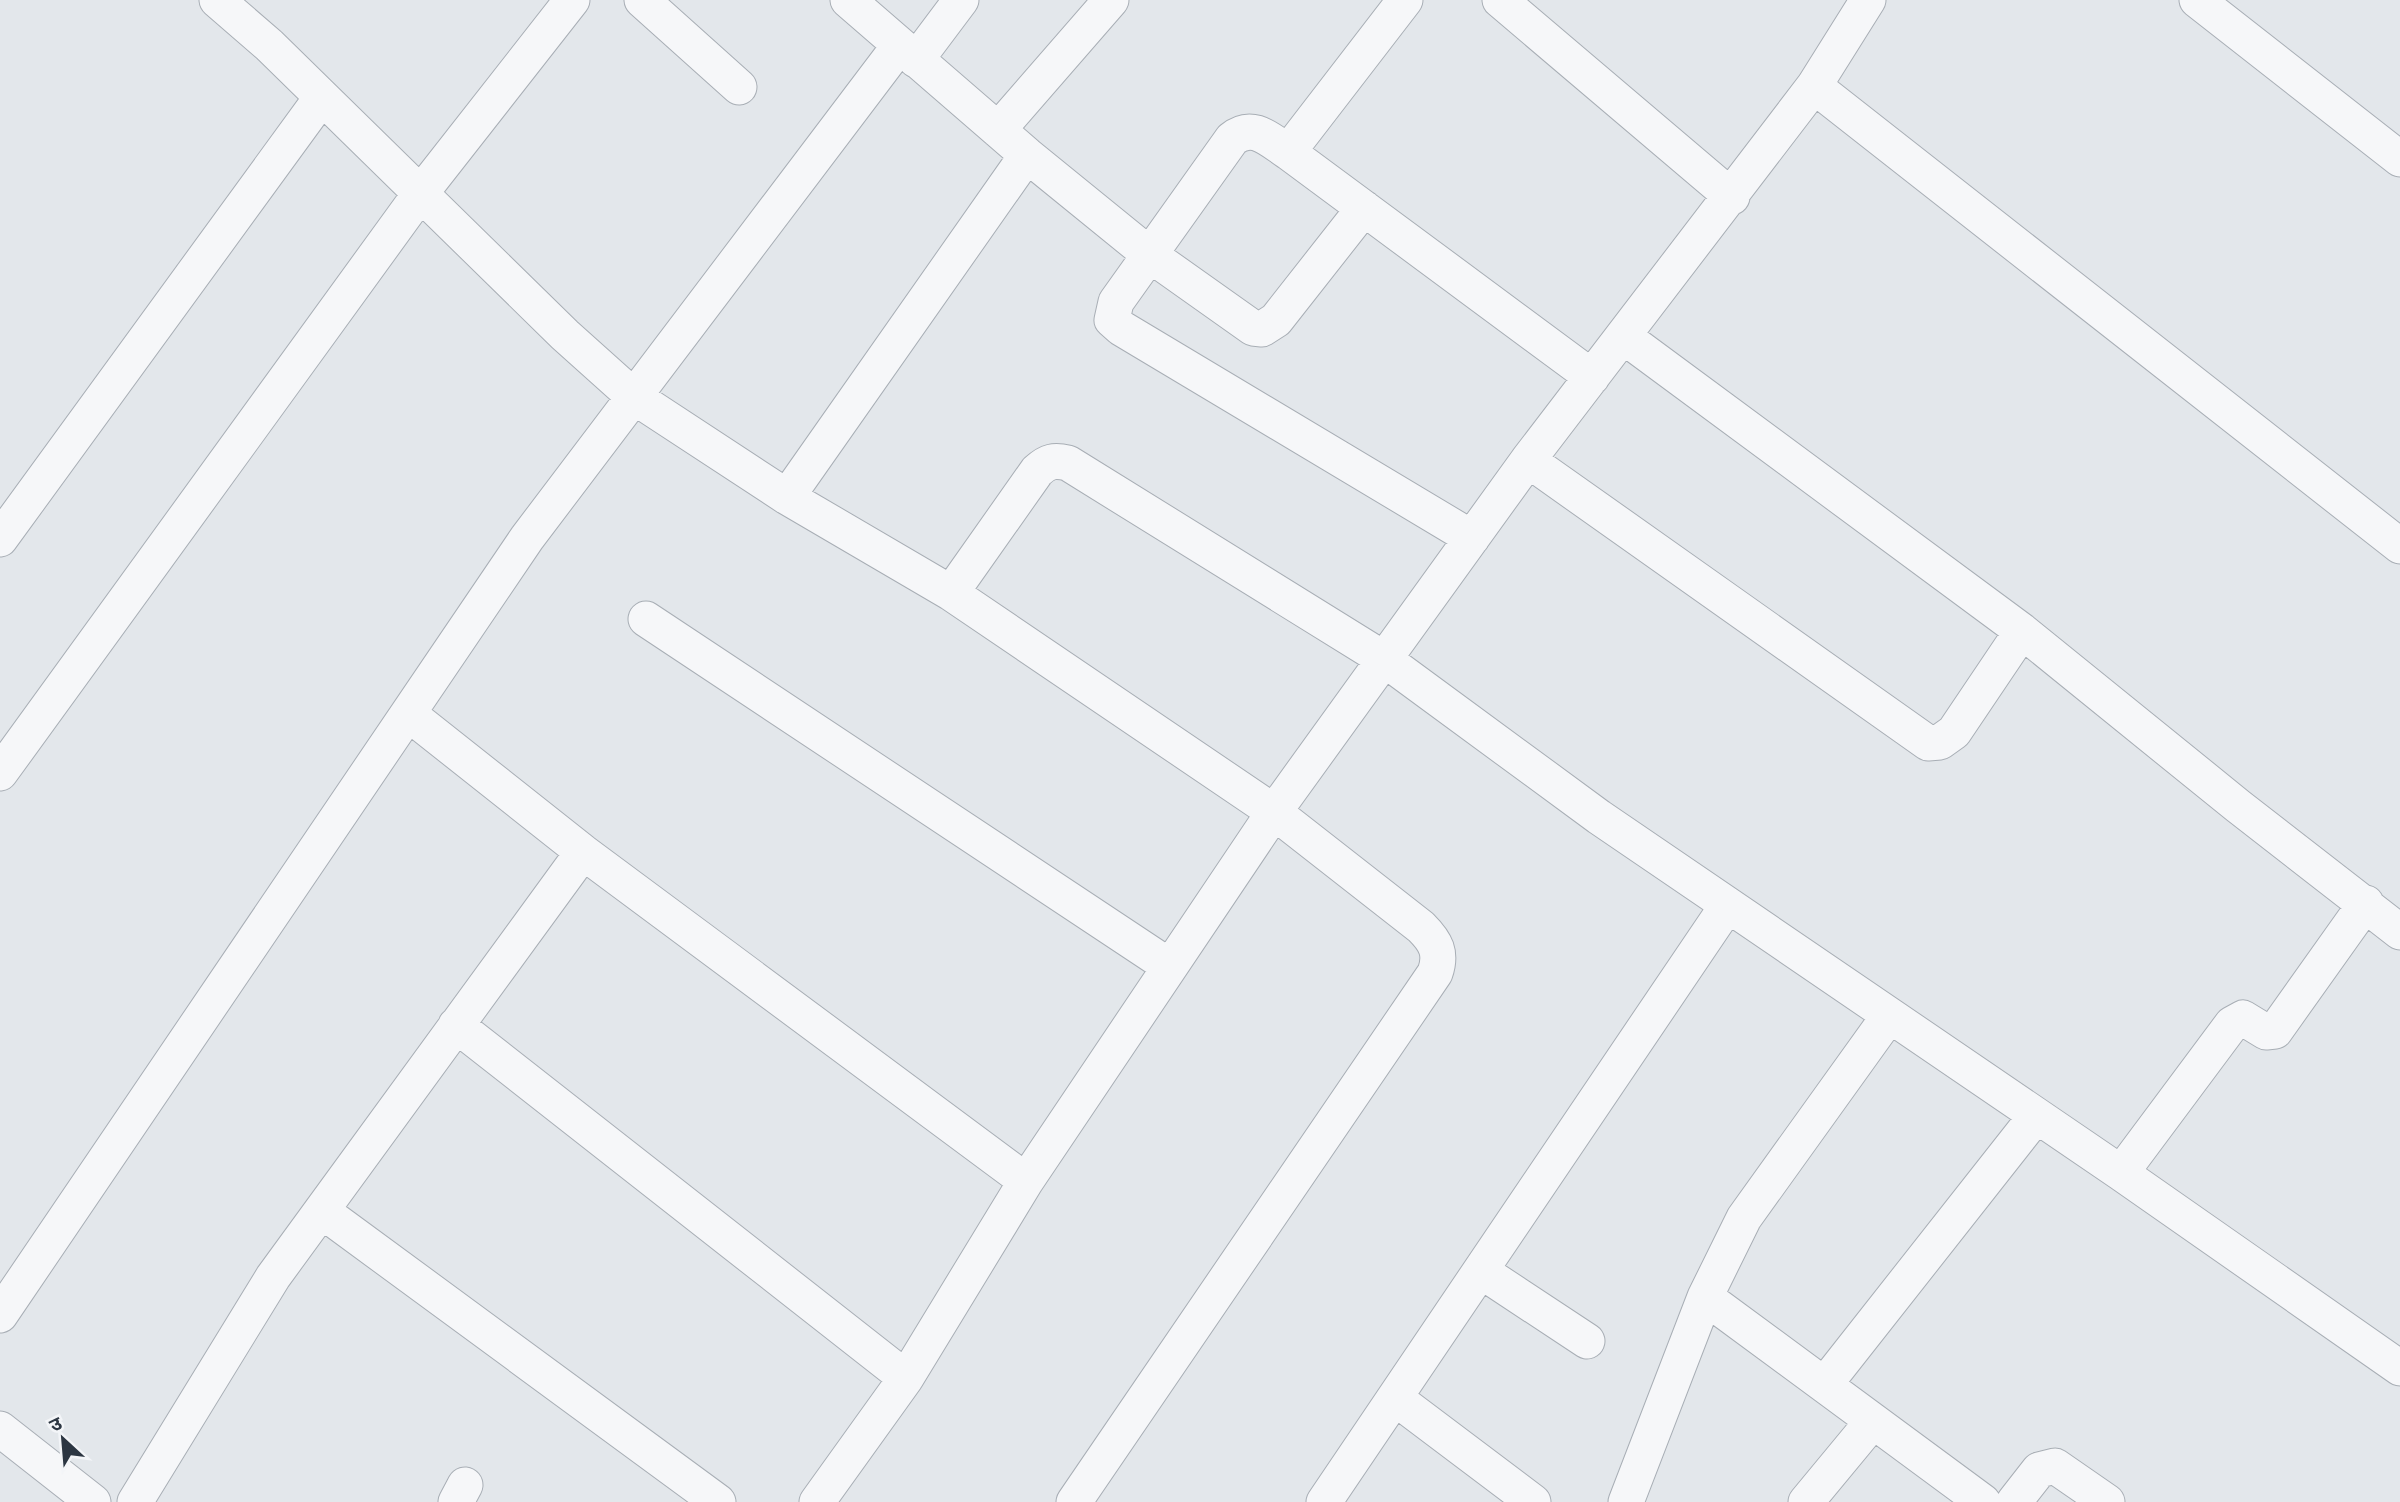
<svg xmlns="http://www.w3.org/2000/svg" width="2400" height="1502" font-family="'Public Sans','Noto Sans Devanagari',sans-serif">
  <rect width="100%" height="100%" fill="#e3e7eb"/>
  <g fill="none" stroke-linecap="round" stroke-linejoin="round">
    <g stroke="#a8aeb5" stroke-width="37">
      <path id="street" d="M217,0L269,45L565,335L633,396L787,497L951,593L1274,812L1421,927C1436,942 1442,953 1435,973L1074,1502
        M642,0L739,87
        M848,0L1027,155L1150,255L1253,328L1262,329L1276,320L1364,208
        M1500,0L1732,197
        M2197,0L2400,159
        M916,60L961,0
        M1814,86L2400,546
        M998,130L1111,0
        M1288,152L1405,0
        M1623,336L2022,631L2238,806L2400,932
        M1528,460L1928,743L1940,742L1954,732L2022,631
        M787,497L1027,155
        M1472,538L1121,328L1112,320L1116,302L1232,139C1253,122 1270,140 1288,152L1592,377
        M0,539L322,97
        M951,593L1037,471C1048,461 1054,460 1068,463L1384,659L1599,817L2121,1173L2400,1368
        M646,619L1169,966
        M410,715L583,852L1026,1181
        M0,773L420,194L572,0
        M456,1025L906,1378
        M2121,1173L2232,1024L2243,1018L2266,1032L2275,1031L2366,903
        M322,1211L718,1502
        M1481,1271L1587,1341
        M1705,1297L1983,1502
        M0,1315L527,538L900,45
        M1825,1384L2036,1116
        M1395,1398L1533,1502
        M0,1429L93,1502
        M135,1502L273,1277L583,852
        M456,1502L465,1485
        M817,1502L906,1378L1026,1181L1274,812L1528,460L1814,86L1868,0
        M1324,1502L1727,906
        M1626,1502L1705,1297L1744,1218L1889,1016
        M1806,1502L1873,1421
        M2014,1502L2039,1470L2055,1466L2107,1502"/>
    </g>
    <use href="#street" stroke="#f6f7f9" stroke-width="35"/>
  </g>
  <g transform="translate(63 1439) rotate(334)" stroke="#f3f5f8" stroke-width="5" paint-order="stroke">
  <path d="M0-5L12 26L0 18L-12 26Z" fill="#2c3642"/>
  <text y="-10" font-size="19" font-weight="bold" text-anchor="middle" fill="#2c3642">उ</text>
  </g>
</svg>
